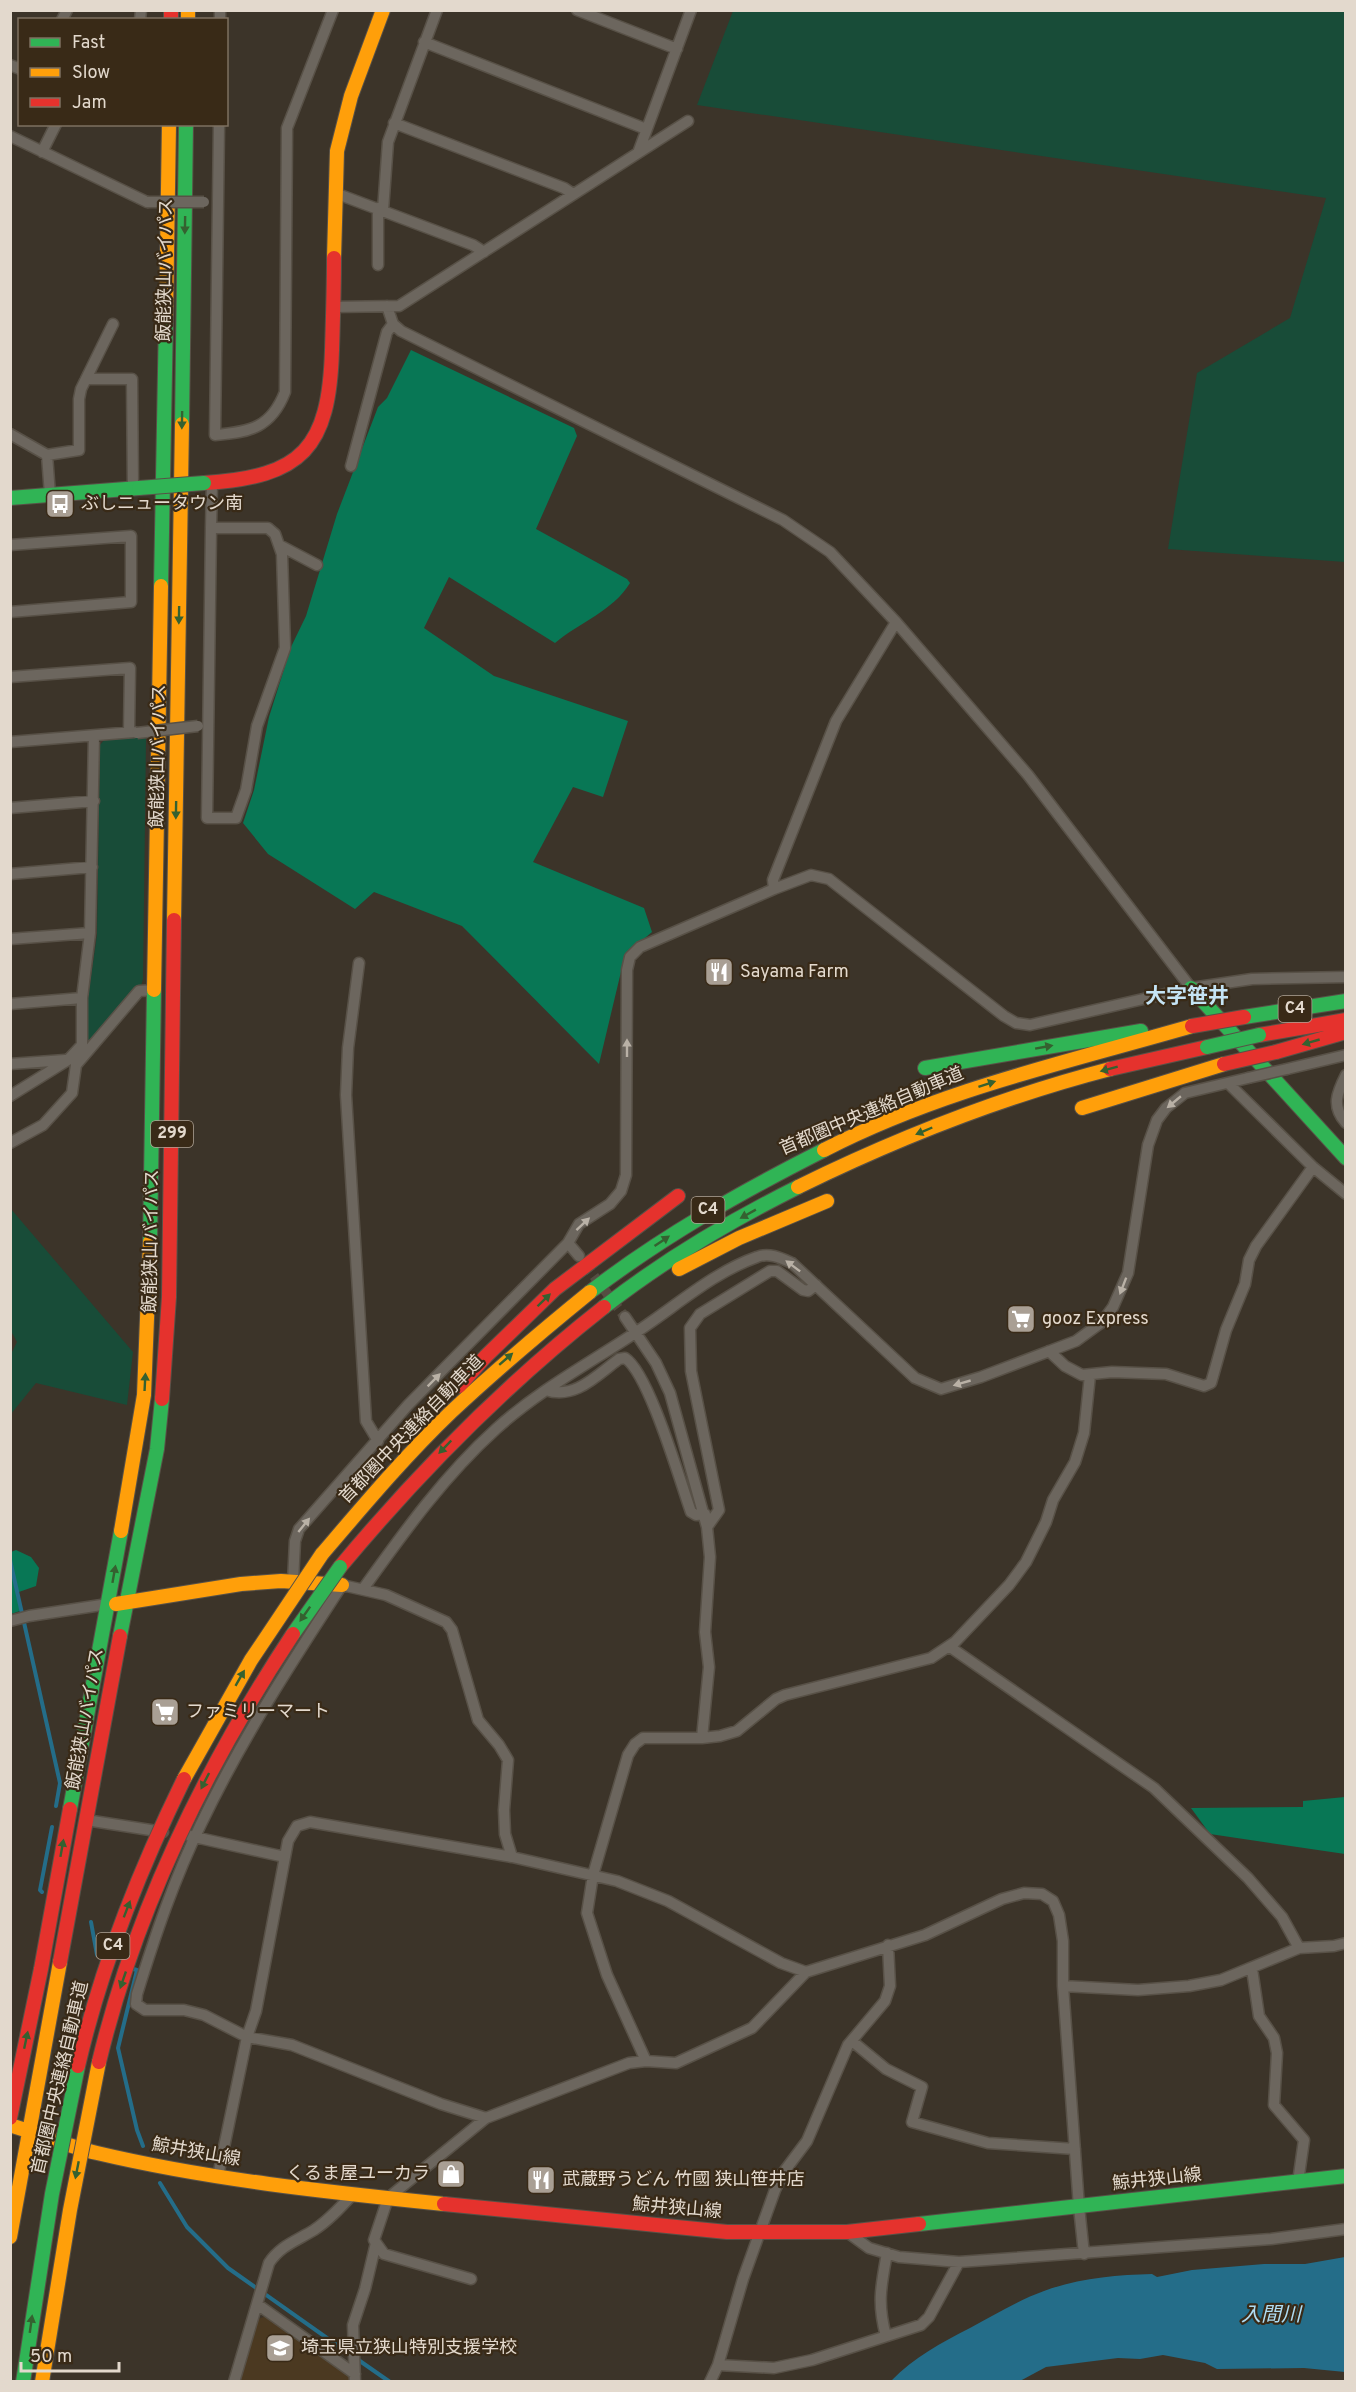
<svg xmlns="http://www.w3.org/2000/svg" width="1356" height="2392" font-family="Overpass,'Noto Sans JP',sans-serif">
  <rect width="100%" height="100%" fill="#3c3429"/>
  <path fill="#4b3921" d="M267,2316L351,2378V2382H239L258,2319Z"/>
  <path fill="#184c38" d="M733,11H1345V562L1168,549L1197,373L1290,318L1326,198L697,105Z
    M137,737L146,738L143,979L141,986L87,1045L88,998L97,935L100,745L104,740Z
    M11,1209L133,1352L127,1405L36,1383L11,1414V1354L17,1342L11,1331Z"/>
  <path fill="#087755" d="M411,350L574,428L577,436L536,529L627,579L630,583C613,611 580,622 555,643L449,577L424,628L494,676L628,721L603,797L573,787L533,862L644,908L652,932L625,955L599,1064L462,926L374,892L355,909L268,854L243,823L254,790L269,717L291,647L306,616L337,514L378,407L387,398Z
    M16,1550L31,1557L39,1568L36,1586L16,1593L20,1611L11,1614V1552Z
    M1345,1797V1854L1210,1834L1191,1808L1303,1807V1801Z"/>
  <path fill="#246d89" d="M1345,2257V2372L1304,2368L1217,2369L1205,2363L1163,2355L1140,2359L1118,2358L1046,2367L1020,2381H891C914,2357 941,2343 970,2328C994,2315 1019,2300 1044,2291C1079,2278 1116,2275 1152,2274L1157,2277L1192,2270L1264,2264H1305Z"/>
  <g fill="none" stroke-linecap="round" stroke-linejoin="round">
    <path stroke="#246d89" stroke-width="4" d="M10,1560L60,1783L56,1806
      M42,1892L40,1890L52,1827
      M91,1922L97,1955L104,1958
      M130,1968L137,1970L118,2048L137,2130L143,2146
      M160,2183L187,2227L228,2268L351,2355
      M357,2359L390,2382"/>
    <path stroke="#554d42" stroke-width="10" stroke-dasharray="10 5" stroke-linecap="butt" d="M585,1264L625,1317"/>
    <g stroke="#585147" stroke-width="13">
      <path id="street" d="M577,10L677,49
        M62,20L67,10
        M140,20L141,10
        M220,20V10
        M424,42L646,129
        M10,65L20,69
        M394,123L564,188L573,194
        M219,124L215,435C250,432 271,428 285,392L287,128L333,10
        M10,136L147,202
        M42,152L56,124
        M638,153L688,121
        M335,193L473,245L484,252
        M383,210L388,142L437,10
        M378,265V208
        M387,306L393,324L401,331L783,520L830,552L896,622L1028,775L1191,988
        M333,307L399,306L638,153L691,10
        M86,379H132L133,488
        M10,434L47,455L50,495
        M47,455L79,450V399L81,389L113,324
        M351,466L387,332L393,324
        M211,528H268L275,534L282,554L285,648L257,726L246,790L236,818H207L211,528L212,483
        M10,545L131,536V602L10,612
        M279,545L317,565
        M10,677L130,668L129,732
        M10,742L134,732
        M10,808L94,801
        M10,874L92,867
        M774,889L773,880L836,721L896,622
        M10,939L90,933
        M359,963L348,1048L346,1095L366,1421L378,1441
        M10,1004L82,998
        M10,1064L65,1060
        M1287,1069L1346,1055
        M1346,1075C1337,1093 1331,1106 1346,1123
        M1228,1083L1313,1167L1346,1194
        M10,1096L68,1060L82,1045V998L90,933L94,736
        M10,1143L43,1125L72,1093L76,1065L139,991L155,990
        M568,1243L579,1256
        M625,1317L656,1363L670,1393L707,1527L710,1557L705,1632L709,1667L702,1738
        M1049,1351L1065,1366L1082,1375L1112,1372L1166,1374L1204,1386L1211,1383L1226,1330L1245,1284L1249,1260L1256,1246L1313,1167
        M546,1390C575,1400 597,1375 619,1359L625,1358C649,1373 680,1481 691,1512L696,1515L705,1514
        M707,1527L719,1510L691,1371L690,1328L700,1314L770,1271H777L803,1290L808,1291L816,1285
        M293,1581L295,1541L299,1529L408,1405L568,1243L579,1224L610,1204L621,1191L626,1175L627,970L630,957L640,947L774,889L811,875L829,879L1004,1016L1016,1023L1030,1025L1191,988L1252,979L1346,977
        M363,1589C404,1532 444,1476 496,1429C539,1390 590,1363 638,1331C676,1306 714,1272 757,1257C769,1252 781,1258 792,1263L915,1378L941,1389L981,1377L1076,1341L1102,1322L1113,1307L1128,1273L1148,1145L1157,1120L1166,1108L1185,1093L1248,1078
        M10,1621L29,1616L108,1604
        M950,1647L1154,1788L1248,1878L1282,1917L1299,1948
        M86,1820L163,1832
        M190,1836L285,1857
        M1252,1969L1259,2016L1274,2038L1277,2053L1274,2105L1304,2140L1298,2182
        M1063,1986L1079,2207L1084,2254
        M852,2041L886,2069L922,2087L912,2122L988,2143L1075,2149
        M646,2061L607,1975L587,1913L593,1875L628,1755L635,1744L643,1738H702L720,1736L737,1731L776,1699L785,1695L931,1658L955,1642L1009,1585L1026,1562L1046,1522L1053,1500L1075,1462L1084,1433L1090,1375
        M486,2118L441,2104L292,2045L247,2037L204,2015L184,2010H145L136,2004L137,1994C155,1936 174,1879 201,1824C241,1740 291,1663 342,1585L386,1595L446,1622L452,1630L478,1720L499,1745L508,1760L504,1810L505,1834L512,1857
        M218,2176L247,2037L256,2011L288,1841L297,1826L310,1822L512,1857L617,1881L668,1901L781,1963L806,1972L925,1935L1002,1899L1024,1893L1042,1894L1053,1901L1059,1915L1063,1941V1986L1138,1990L1189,1986L1221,1980L1299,1948L1334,1946L1346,1943
        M847,2232L869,2248L899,2257L959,2262L1271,2239L1346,2229
        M471,2279L384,2254L374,2240L388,2198L486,2118L629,2063L646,2061L676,2063L752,2028L806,1972
        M257,2304L355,2374
        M886,2336C877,2303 881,2286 887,2253
        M718,2365L774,2368L812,2360L921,2325L929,2317L959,2262
        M234,2382L269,2263C280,2246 296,2241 314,2230C328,2221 340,2208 352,2195
        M355,2382L353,2325L365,2289L376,2243
        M710,2382L718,2365L743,2279L775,2190L783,2173L807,2141L848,2045L885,2001L890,1986L888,1945"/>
    </g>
    <g stroke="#585147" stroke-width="16">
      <path id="fast" d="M182,424L186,124
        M10,498L139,488
        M161,586L166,317
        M1191,988L1346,1158
        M1244,1017L1346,1001
        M925,1068L1141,1031
        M150,1242L154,990
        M590,1292C663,1236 743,1191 824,1150
        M604,1307C664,1260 730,1221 798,1187
        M120,1636L157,1449L162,1399
        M70,1809L121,1531
        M919,2224L1346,2176"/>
    </g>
    <g stroke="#585147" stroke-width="16">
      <path id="slow" d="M188,10V20
        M334,258L337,151L351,96L383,10
        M166,317L169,124
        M174,920L182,424
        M154,990L161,586
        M1082,1108L1224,1064
        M824,1150C940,1090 1068,1062 1192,1026
        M798,1187C898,1138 1002,1097 1110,1069
        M679,1269L739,1238L827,1201
        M121,1531L144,1395L150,1242
        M322,1554C364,1505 405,1456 451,1412C496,1370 542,1331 590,1292
        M116,1604L241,1584L281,1581L342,1585
        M10,2125C39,2134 67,2146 97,2153C211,2180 328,2192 444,2204
        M10,2237L60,1962"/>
    </g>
    <g stroke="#585147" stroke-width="16">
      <path id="jam" d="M171,10V20
        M204,483C303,477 329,448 332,350C333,319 334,288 334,258
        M1259,1035L1346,1020
        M1276,1052L1346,1032
        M1110,1069L1207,1047
        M459,1386L486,1356L555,1289L678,1196
        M162,1399L169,1297L174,920
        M340,1567C420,1471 506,1384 604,1307
        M60,1962L120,1636
        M10,2118L41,1969L70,1809
        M444,2204L727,2232H847L919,2224"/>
    </g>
    <use href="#street" stroke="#6c665e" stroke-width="10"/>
    <use href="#fast" stroke="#30b455" stroke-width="14"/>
    <use href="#slow" stroke="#ff9f0a" stroke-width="14"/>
    <use href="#jam" stroke="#e5322d" stroke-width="14"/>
    <g stroke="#585147" stroke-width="13" stroke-linecap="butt">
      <path id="street-bridge" d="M147,202H204
        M137,733L198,726
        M1248,1078L1287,1069"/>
    </g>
    <g stroke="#585147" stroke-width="16" stroke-linecap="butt">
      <path id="fast-bridge" d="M139,488L204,483
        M1207,1047L1259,1035
        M293,1634L340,1567
        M23,2382L52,2194L78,2066"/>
    </g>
    <g stroke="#585147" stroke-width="16" stroke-linecap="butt">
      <path id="slow-bridge" d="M184,1779L251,1660L322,1554
        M42,2382L70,2210L99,2062"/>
    </g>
    <g stroke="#585147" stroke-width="16" stroke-linecap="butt">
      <path id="jam-bridge" d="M1192,1026L1244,1017
        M1224,1064L1276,1052
        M99,2062C136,1908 206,1766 293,1634
        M78,2066C101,1966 139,1871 184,1779"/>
    </g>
    <use href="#street-bridge" stroke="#6c665e" stroke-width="10"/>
    <use href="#fast-bridge" stroke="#30b455" stroke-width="14"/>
    <use href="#slow-bridge" stroke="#ff9f0a" stroke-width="14"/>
    <use href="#jam-bridge" stroke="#e5322d" stroke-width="14"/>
  </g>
  <defs><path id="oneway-solid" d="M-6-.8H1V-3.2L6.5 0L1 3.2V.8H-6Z" transform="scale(1.5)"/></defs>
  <g fill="#356130">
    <use href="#oneway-solid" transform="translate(185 225) rotate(91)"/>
    <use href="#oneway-solid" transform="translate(182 420) rotate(91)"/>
    <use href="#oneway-solid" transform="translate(179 615) rotate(91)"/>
    <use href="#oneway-solid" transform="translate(176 810) rotate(91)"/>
    <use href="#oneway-solid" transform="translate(1311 1042) rotate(164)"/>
    <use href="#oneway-solid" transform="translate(1044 1047) rotate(-10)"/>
    <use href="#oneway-solid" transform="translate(1109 1069) rotate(165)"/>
    <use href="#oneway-solid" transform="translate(987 1084) rotate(-18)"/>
    <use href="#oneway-solid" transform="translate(924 1131) rotate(157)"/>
    <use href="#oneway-solid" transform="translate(748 1214) rotate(151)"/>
    <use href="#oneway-solid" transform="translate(662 1241) rotate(-34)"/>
    <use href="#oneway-solid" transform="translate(544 1300) rotate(-44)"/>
    <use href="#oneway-solid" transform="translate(506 1359) rotate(-41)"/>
    <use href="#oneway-solid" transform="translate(145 1382) rotate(-87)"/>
    <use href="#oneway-solid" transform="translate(445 1447) rotate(134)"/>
    <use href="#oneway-solid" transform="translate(114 1574) rotate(-80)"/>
    <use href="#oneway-solid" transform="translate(305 1614) rotate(125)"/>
    <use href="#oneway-solid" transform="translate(240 1678) rotate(-60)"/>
    <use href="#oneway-solid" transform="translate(205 1781) rotate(117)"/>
    <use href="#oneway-solid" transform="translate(62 1848) rotate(-80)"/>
    <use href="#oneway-solid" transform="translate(127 1909) rotate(-69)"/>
    <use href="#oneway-solid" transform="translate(123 1980) rotate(109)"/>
    <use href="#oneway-solid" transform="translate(26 2040) rotate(-78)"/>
    <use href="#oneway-solid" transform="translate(77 2170) rotate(101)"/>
    <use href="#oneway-solid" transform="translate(31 2324) rotate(-82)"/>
  </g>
  <g fill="#b9b1a6">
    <use href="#oneway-solid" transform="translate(627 1048) rotate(-90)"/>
    <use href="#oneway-solid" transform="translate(1174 1102) rotate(140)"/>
    <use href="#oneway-solid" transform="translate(583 1224) rotate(-43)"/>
    <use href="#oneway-solid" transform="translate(793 1266) rotate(-143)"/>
    <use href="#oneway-solid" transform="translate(1123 1286) rotate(111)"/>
    <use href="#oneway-solid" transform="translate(434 1380) rotate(-45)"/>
    <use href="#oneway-solid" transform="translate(962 1383) rotate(164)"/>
    <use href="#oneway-solid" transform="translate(304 1525) rotate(-51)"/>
  </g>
  <defs>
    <g id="bus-square" transform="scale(1.5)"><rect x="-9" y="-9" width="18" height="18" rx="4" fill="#a99f94" stroke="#392a17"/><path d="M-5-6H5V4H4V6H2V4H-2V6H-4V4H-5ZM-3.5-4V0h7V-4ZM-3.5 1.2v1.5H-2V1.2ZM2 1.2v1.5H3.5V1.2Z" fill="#fff"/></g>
    <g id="restaurant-square" transform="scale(1.5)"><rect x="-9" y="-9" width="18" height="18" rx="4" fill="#a99f94" stroke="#392a17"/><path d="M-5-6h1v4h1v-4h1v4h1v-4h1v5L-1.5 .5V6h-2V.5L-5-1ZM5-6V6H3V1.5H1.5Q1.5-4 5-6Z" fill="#fff"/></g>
    <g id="supermarket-square" transform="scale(1.5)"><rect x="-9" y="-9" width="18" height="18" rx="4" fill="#a99f94" stroke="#392a17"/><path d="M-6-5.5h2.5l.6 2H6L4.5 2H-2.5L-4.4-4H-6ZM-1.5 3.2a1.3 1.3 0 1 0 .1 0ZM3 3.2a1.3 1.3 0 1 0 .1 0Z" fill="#fff"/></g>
    <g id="shop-square" transform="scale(1.5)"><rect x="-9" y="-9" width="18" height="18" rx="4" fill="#a99f94" stroke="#392a17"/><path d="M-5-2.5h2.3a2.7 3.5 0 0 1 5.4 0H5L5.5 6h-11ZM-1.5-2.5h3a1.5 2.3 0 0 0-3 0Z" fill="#fff"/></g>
    <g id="school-square" transform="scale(1.5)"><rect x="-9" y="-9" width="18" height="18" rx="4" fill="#a99f94" stroke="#392a17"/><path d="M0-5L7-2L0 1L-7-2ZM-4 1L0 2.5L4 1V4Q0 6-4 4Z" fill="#fff"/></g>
  </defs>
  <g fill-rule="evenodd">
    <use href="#bus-square" x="60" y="504"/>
    <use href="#restaurant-square" x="719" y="972"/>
    <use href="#supermarket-square" x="1021" y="1319"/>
    <use href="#supermarket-square" x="165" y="1712"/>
    <use href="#shop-square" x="451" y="2174"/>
    <use href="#restaurant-square" x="541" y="2180"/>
    <use href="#school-square" x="280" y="2348"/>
  </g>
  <g text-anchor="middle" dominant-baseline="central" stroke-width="4.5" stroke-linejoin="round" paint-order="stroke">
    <g fill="#392a17" stroke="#b0a496" stroke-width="1.5">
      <rect x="1278.5" y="996" width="33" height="26" rx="4.5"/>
      <rect x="151" y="1121" width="42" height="26" rx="4.5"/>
      <rect x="691.5" y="1197" width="33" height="26" rx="4.5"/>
      <rect x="96.5" y="1933" width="33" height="26" rx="4.5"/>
    </g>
    <g font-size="16" font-weight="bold" fill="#e3d9cd">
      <text x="1295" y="1009">C4</text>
      <text x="172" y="1134">299</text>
      <text x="708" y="1210">C4</text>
      <text x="113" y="1946">C4</text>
    </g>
    <g font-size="18" fill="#e3d9cd" stroke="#392a17">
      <text transform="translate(166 270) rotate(-89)">飯能狭山バイパス</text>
      <text transform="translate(159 756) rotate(-89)">飯能狭山バイパス</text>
      <text transform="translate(872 1112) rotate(-23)">首都圏中央連絡自動車道</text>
      <text transform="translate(152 1241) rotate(-89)">飯能狭山バイパス</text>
      <text transform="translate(412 1430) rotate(-46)">首都圏中央連絡自動車道</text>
      <text transform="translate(86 1719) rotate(-80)">飯能狭山バイパス</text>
      <text transform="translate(61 2078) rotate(-77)">首都圏中央連絡自動車道</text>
      <text transform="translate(196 2153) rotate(10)">鯨井狭山線</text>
      <text transform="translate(1157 2180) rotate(-6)">鯨井狭山線</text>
      <text transform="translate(677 2209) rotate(5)">鯨井狭山線</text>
    </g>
    <g font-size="18" fill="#e3d9cd" stroke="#392a17" text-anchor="start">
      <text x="81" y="504">ぶしニュータウン南</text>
      <text x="740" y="972">Sayama Farm</text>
      <text x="1042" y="1319">gooz Express</text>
      <text x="186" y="1712">ファミリーマート</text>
      <text x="430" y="2174" text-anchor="end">くるま屋ユーカラ</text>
      <text x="562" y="2180">武蔵野うどん 竹國 狭山笹井店</text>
      <text x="301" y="2348">埼玉県立狭山特別支援学校</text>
    </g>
    <g font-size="20" font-style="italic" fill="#aedcf3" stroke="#392a17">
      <text x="1271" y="2316">入間川</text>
    </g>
    <g font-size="21" font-weight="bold" fill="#c5e4f5" stroke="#392a17">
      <text x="1187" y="997">大字笹井</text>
    </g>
  </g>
  <rect width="1356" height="2392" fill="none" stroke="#e3d9cd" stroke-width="24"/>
  <rect x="18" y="18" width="210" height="108" fill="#392a17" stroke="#7d7060" stroke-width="1.5"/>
  <rect x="30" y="38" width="30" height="9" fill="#30b455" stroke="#7d7060" stroke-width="1.5"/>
  <text x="72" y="48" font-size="18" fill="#e3d9cd">Fast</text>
  <rect x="30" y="68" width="30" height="9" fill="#ff9f0a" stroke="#7d7060" stroke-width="1.5"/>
  <text x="72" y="78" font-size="18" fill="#e3d9cd">Slow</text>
  <rect x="30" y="98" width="30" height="9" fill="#e5322d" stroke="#7d7060" stroke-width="1.5"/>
  <text x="72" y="108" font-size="18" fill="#e3d9cd">Jam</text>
  <path d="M21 2362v9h98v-9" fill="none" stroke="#e3d9cd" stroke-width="3"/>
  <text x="30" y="2362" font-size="18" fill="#e3d9cd" stroke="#392a17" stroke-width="4.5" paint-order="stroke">50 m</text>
</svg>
